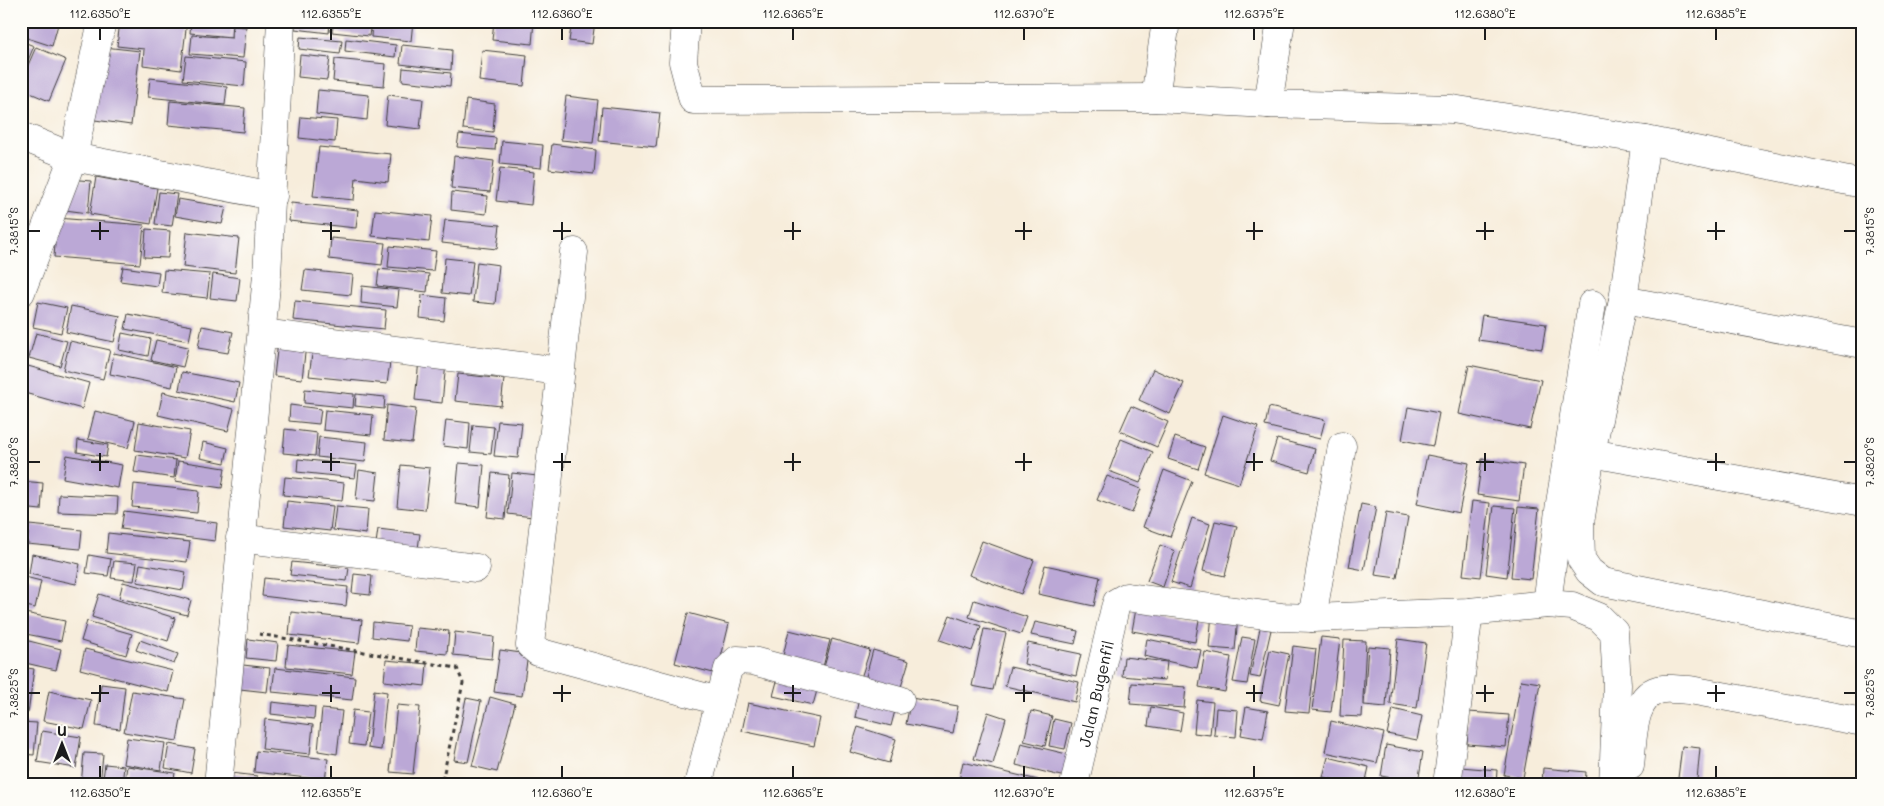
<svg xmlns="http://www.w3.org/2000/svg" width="1884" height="806" font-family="Mali,sans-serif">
  <rect width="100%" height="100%" fill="#fdfcf7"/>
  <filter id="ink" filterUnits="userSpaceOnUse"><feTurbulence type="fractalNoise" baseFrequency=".02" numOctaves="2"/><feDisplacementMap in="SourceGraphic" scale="10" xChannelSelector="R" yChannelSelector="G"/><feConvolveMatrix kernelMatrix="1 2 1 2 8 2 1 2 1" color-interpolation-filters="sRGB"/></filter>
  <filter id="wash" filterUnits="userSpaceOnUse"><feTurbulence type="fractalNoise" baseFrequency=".0096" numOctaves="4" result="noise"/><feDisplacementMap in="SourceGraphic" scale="20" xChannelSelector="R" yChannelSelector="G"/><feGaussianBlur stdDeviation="1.12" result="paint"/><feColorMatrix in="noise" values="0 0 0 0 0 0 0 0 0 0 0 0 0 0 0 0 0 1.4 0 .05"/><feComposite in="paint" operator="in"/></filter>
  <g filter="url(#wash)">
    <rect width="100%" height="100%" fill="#f7eddb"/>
    <g id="blocks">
      <path fill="#bba8d6" d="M24,21H59L52,46L21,36Z
        M120,21H187L181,70L143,65L144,49L117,46Z
        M191,21H232L231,37L190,33Z
        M295,21H330L329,33L295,29Z
        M334,21H371L369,36L332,32Z
        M372,21H413L411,41L371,37Z
        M494,21H534L532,44L492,40Z
        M572,21H595L592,44L569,41Z
        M233,26L246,27L243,58L190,54L192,35L232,38Z
        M300,37L342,41L340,54L299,49Z
        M346,39L396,45L395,57L345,51Z
        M21,41L34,46L21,77Z
        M402,45L452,50L451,70L400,64Z
        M36,47L66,60L49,101L21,89V81Z
        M104,47L140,51L131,125L95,120Z
        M482,50L527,55L524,86L479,81Z
        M300,55L330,58L327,80L298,77Z
        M186,56L246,62L244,86L183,80Z
        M335,59L386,64L384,86L333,81Z
        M403,68L451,73L450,86L402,81Z
        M150,78L227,87L225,105L148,97Z
        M318,90L369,95L367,120L316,114Z
        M388,95L423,99L420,129L385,125Z
        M566,96L598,100L593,143L561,140Z
        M466,100L495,104L493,132L463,129Z
        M170,101L245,108L243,132L168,125Z
        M602,107L660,113L656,147L599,141Z
        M301,117L337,120L335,142L299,138Z
        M459,134L496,138L495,150L457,147Z
        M502,141L543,145L541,168L500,164Z
        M552,144L596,150L594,174L549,169Z
        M319,147L391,154L388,182L356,178L354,200L313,196Z
        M454,156L494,161L490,192L451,188Z
        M500,168L534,172L531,205L496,201Z
        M96,177L157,188L151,224L90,214Z
        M69,179L91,181L88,213L65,210Z
        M159,192L177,194L172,226L155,224Z
        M452,192L488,196L486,214L451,210Z
        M178,199L226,207L222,224L175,216Z
        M291,203L358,210L356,228L289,221Z
        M375,210L432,216L429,242L372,236Z
        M57,218L144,225L140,264L54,257Z
        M445,220L500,225L497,249L442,243Z
        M146,229L170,231L168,258L144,257Z
        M187,232L239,238L235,273L183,267Z
        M331,238L385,243L382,265L329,259Z
        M390,246L436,251L433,271L388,267Z
        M445,258L473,261L469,296L442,293Z
        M477,262L499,265L495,304L473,302Z
        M123,267L159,272L157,286L120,281Z
        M379,269L429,274L427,292L377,286Z
        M164,270L210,274L207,298L162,293Z
        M305,270L353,275L351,295L302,290Z
        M213,274L240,278L237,301L210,298Z
        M362,286L399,290L397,307L361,303Z
        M422,295L446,298L444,321L420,318Z
        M295,301L386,310L384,329L293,320Z
        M38,302L67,308L61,333L33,327Z
        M71,306L120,316L114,342L66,332Z
        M128,314L192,326L189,341L125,329Z
        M1482,315L1546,324L1542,349L1478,340Z
        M202,326L233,332L228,353L198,348Z
        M36,333L67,341L60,366L29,358Z
        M122,333L151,339L148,356L119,350Z
        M156,340L188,347L183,367L151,360Z
        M70,341L110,350L103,379L63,370Z
        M278,342L306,345L302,379L274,376Z
        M313,347L391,355L387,384L309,376Z
        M114,353L176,367L172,387L110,374Z
        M419,360L446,363L442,403L415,400Z
        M1469,365L1541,380L1530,429L1459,414Z
        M28,366L89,383L82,409L21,392Z
        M1153,369L1184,383L1170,414L1139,400Z
        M182,372L239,383L235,402L179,390Z
        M458,374L504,379L501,406L455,401Z
        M305,389L354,394L353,408L304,403Z
        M163,392L234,409L228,431L158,415Z
        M356,394L385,397L384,409L355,406Z
        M290,405L321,409L319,424L289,421Z
        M387,405L416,409L412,443L384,440Z
        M1131,406L1168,422L1157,447L1120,431Z
        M1269,407L1325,420L1320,439L1265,426Z
        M1408,407L1439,413L1433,446L1402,440Z
        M325,410L373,415L371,435L323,430Z
        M95,411L135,421L128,448L88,439Z
        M1223,415L1258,427L1239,484L1204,473Z
        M446,420L470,423L468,449L443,446Z
        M498,421L522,423L518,458L494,456Z
        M139,422L190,431L185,458L135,450Z
        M473,425L494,427L491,454L470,452Z
        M285,429L317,433L315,456L283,453Z
        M319,437L367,442L365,462L317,457Z
        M1175,437L1205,447L1198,469L1168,459Z
        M1121,439L1153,452L1140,483L1109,471Z
        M1277,439L1315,449L1309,472L1270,461Z
        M78,440L108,445L106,457L77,452Z
        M203,442L228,448L225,463L200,458Z
        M67,455L122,465L118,488L63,478Z
        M137,455L176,460L174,478L134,472Z
        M1427,455L1469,463L1459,513L1417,504Z
        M298,459L357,465L355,478L297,472Z
        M1482,459L1524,465L1519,501L1477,495Z
        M178,461L225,468L222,488L175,481Z
        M459,463L484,465L480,507L455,504Z
        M401,465L430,468L425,510L397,507Z
        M359,470L378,473L375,501L356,499Z
        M1164,470L1192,481L1170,537L1143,527Z
        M492,473L509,475L505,519L487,517Z
        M512,473L537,476L533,517L508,514Z
        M1107,476L1141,489L1132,513L1097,500Z
        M285,477L344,483L342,501L283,495Z
        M21,481L43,483L41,510L21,508Z
        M134,484L199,491L197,513L132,507Z
        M59,494L118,497L117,514L58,512Z
        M287,501L333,506L330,531L284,526Z
        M1472,501L1490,503L1481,577L1463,575Z
        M1361,504L1376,507L1364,570L1349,567Z
        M336,506L368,509L366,534L333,530Z
        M1494,506L1515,508L1507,577L1486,574Z
        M1518,507L1539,509L1531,579L1511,577Z
        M124,511L217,523L215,541L121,529Z
        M1386,513L1408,517L1397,578L1375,575Z
        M1192,518L1210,524L1190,588L1171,582Z
        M1215,521L1237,526L1225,576L1203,571Z
        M29,525L82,530L80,549L27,544Z
        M378,529L420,534L417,556L375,551Z
        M108,533L190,542L187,562L106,553Z
        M982,541L1034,560L1021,594L969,575Z
        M1160,545L1175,551L1163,587L1147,581Z
        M32,554L80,564L76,584L29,574Z
        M89,555L111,559L108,576L86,573Z
        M114,561L137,563L134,581L111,578Z
        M292,562L349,568L347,581L290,575Z
        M140,564L186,572L183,590L137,582Z
        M1045,565L1100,577L1094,606L1038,594Z
        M354,574L372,576L370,595L352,593Z
        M21,576L41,581L35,608L21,605Z
        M264,578L348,587L346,606L262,596Z
        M123,582L191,600L187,615L119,598Z
        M99,594L175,618L168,641L92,617Z
        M974,600L1027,617L1021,634L969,617Z
        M1136,609L1199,620L1195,642L1132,631Z
        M291,612L362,620L359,643L289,635Z
        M25,613L65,621L61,641L21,633Z
        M688,613L729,624L717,674L675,663Z
        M1212,613L1238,616L1235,650L1209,648Z
        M950,615L981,626L972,651L940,640Z
        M87,621L132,634L126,655L81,641Z
        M373,622L409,626L407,641L372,637Z
        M1035,622L1078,631L1075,644L1031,635Z
        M417,628L449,631L447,654L415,651Z
        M1260,628L1271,630L1260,678L1250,676Z
        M984,629L1006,633L993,690L972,686Z
        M789,630L830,640L823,667L783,656Z
        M455,632L494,637L492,659L453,655Z
        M1242,637L1255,639L1247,684L1233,682Z
        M1321,637L1340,639L1331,712L1312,710Z
        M21,639L61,649L56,670L21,662Z
        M248,639L278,643L276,661L246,658Z
        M832,639L870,650L861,678L824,667Z
        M1147,639L1201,650L1197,668L1144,656Z
        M1398,639L1426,643L1417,708L1390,704Z
        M140,640L178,654L174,664L136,650Z
        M1344,640L1366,641L1362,717L1340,716Z
        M1028,643L1081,654L1076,676L1024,664Z
        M288,645L355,652L352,674L286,667Z
        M1293,646L1316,649L1309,713L1285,711Z
        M1368,646L1390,648L1386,707L1364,705Z
        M85,649L173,671L168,692L80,669Z
        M500,650L528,654L522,696L494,692Z
        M873,650L909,661L900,690L865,680Z
        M1270,650L1289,654L1279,705L1260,701Z
        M1205,652L1231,657L1225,692L1199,687Z
        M1124,657L1167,662L1165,680L1122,676Z
        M386,660L427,664L425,686L384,681Z
        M243,665L270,668L267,692L240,689Z
        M21,667L34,669L28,713L21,712Z
        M1010,667L1079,682L1075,702L1005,686Z
        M275,668L355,677L352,700L272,692Z
        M779,674L819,683L813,705L773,696Z
        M1521,680L1540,683L1523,778L1504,775Z
        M1132,683L1186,687L1184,708L1130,704Z
        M101,684L125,687L120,729L96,726Z
        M374,690L387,692L381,750L368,748Z
        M49,691L91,700L84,729L43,721Z
        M132,691L185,699L177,741L124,732Z
        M860,694L897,703L891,726L855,717Z
        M490,697L515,704L497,772L472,766Z
        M466,698L481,701L468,762L454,760Z
        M911,698L958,706L953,733L906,724Z
        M1197,700L1213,702L1210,735L1194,733Z
        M272,702L315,707L314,719L271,714Z
        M748,703L820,718L814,746L742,731Z
        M397,705L420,707L413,774L390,772Z
        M1151,707L1183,713L1180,731L1148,726Z
        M1246,707L1268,711L1263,739L1241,735Z
        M1216,708L1238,710L1236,737L1214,735Z
        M322,709L342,711L337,754L318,751Z
        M1393,709L1422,716L1417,740L1387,734Z
        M353,710L368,712L364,746L349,744Z
        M1031,711L1052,716L1045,746L1024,741Z
        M988,712L1006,718L993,764L974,759Z
        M1469,712L1509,715L1506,747L1467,744Z
        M265,719L313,725L310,754L262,749Z
        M1054,719L1071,723L1065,749L1049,746Z
        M1331,721L1384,733L1377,763L1325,752Z
        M21,722L37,723L34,755L21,754Z
        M858,727L896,739L889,763L850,752Z
        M42,731L81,737L76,768L37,762Z
        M127,738L165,743L161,770L123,764Z
        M1021,743L1071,755L1065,777L1016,765Z
        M169,744L195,749L191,773L165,768Z
        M1386,745L1423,752L1418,783L1381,776Z
        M1682,746L1700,748L1697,780L1678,778Z
        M256,751L328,759L325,780L254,772Z
        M84,753L103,754L100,785H81Z
        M1328,757L1369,767L1365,785H1354L1323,777Z
        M963,762L1038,780L1037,785H958Z
        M105,764L124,766L122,785H102Z
        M127,766L175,773L173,785L125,780Z
        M1460,767L1497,770L1496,785H1459Z
        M1543,768L1586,772L1585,785H1542Z
        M231,773L257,776L256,785H229Z
        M263,778L319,783V785H262Z"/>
    </g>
  </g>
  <g filter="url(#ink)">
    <use href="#blocks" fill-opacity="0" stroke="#3d3b39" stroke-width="1"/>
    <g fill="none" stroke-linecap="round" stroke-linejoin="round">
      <g stroke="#3d3b39" stroke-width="29">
        <g id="minor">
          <path d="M686,21L683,62L693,100L1155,98L1268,104"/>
          <path d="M1281,21L1268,104L1452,109L1646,140"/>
          <path d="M1155,98L1166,21"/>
          <path d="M21,136L73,157L273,196"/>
          <path d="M1863,184L1646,140L1623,300L1591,453L1580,523L1581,559L1589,571L1603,582L1863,634"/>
          <path d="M574,252L530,645L538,652L719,701"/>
          <path d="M21,292L73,157L102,21"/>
          <path d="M1623,300L1863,344"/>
          <path d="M262,333L560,371"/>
          <path d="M1591,453L1863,502"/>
          <path d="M240,538L476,568"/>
          <path d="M1547,604L1560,503L1592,304"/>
          <path d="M1312,618L1342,446"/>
          <path d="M1630,766C1633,742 1631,692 1663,689C1671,688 1681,690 1690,690L1863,722"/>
          <path d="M218,785L267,275L281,21"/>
          <path d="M698,785L728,669L737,660L753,661L900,700"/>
          <path id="s1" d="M1074,785L1115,608L1117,602L1126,597L1281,617L1312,618L1469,612L1547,604L1572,606L1599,617L1614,632L1617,685L1613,785"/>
          <path d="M1447,785L1469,612"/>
        </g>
      </g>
      <path stroke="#3d3b39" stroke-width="3" stroke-dasharray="4 4" stroke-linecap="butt" d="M259,634L457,668L463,683L443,777"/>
      <use href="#minor" stroke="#fff" stroke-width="28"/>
    </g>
  </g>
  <path fill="none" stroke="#1c1c1c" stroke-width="2" d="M100,28V40M331,28V40M562,28V40M793,28V40M1024,28V40M1254,28V40M1485,28V40M1716,28V40M100,222V240M331,222V240M562,222V240M793,222V240M1024,222V240M1254,222V240M1485,222V240M1716,222V240M28,231H40M91,231H109M322,231H340M553,231H571M784,231H801M1015,231H1032M1246,231H1263M1476,231H1494M1707,231H1725M1844,231H1856M100,453V471M331,453V471M562,453V471M793,453V471M1024,453V471M1254,453V471M1485,453V471M1716,453V471M28,462H40M91,462H109M322,462H340M553,462H571M784,462H801M1015,462H1032M1246,462H1263M1476,462H1494M1707,462H1725M1844,462H1856M100,685V702M331,685V702M562,685V702M793,685V702M1024,685V702M1254,685V702M1485,685V702M1716,685V702M28,693H40M91,693H109M322,693H340M553,693H571M784,693H801M1015,693H1032M1246,693H1263M1476,693H1494M1707,693H1725M1844,693H1856M100,766V778M331,766V778M562,766V778M793,766V778M1024,766V778M1254,766V778M1485,766V778M1716,766V778"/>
  <g text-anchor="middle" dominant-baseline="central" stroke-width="4.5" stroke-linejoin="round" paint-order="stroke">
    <g font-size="16" fill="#1c1c1c" stroke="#fdfcf7">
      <text stroke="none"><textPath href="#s1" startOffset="94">Jalan Bugenfil</textPath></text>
    </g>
  </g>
  <rect width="1884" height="806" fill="none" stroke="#fdfcf7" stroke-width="55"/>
  <g transform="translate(62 744)" stroke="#fdfcf7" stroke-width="4" paint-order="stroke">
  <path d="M0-4L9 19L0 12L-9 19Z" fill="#1c1c1c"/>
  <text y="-8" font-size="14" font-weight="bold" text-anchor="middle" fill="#1c1c1c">U</text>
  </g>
  <rect x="28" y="28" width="1828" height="750" fill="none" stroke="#1c1c1c" stroke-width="2"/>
  <g font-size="12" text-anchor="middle" fill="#1c1c1c">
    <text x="100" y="18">112.6350°E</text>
    <text x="331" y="18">112.6355°E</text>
    <text x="562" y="18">112.6360°E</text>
    <text x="793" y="18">112.6365°E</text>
    <text x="1024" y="18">112.6370°E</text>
    <text x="1254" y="18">112.6375°E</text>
    <text x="1485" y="18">112.6380°E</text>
    <text x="1716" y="18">112.6385°E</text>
    <text transform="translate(14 231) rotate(-90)" y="4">7.3815°S</text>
    <text transform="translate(1870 231) rotate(-90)" y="4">7.3815°S</text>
    <text transform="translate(14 462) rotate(-90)" y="4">7.3820°S</text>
    <text transform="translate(1870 462) rotate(-90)" y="4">7.3820°S</text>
    <text transform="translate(14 693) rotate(-90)" y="4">7.3825°S</text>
    <text transform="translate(1870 693) rotate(-90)" y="4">7.3825°S</text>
    <text x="100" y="797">112.6350°E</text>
    <text x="331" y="797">112.6355°E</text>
    <text x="562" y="797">112.6360°E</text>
    <text x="793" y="797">112.6365°E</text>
    <text x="1024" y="797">112.6370°E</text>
    <text x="1254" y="797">112.6375°E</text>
    <text x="1485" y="797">112.6380°E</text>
    <text x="1716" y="797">112.6385°E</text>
  </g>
</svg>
